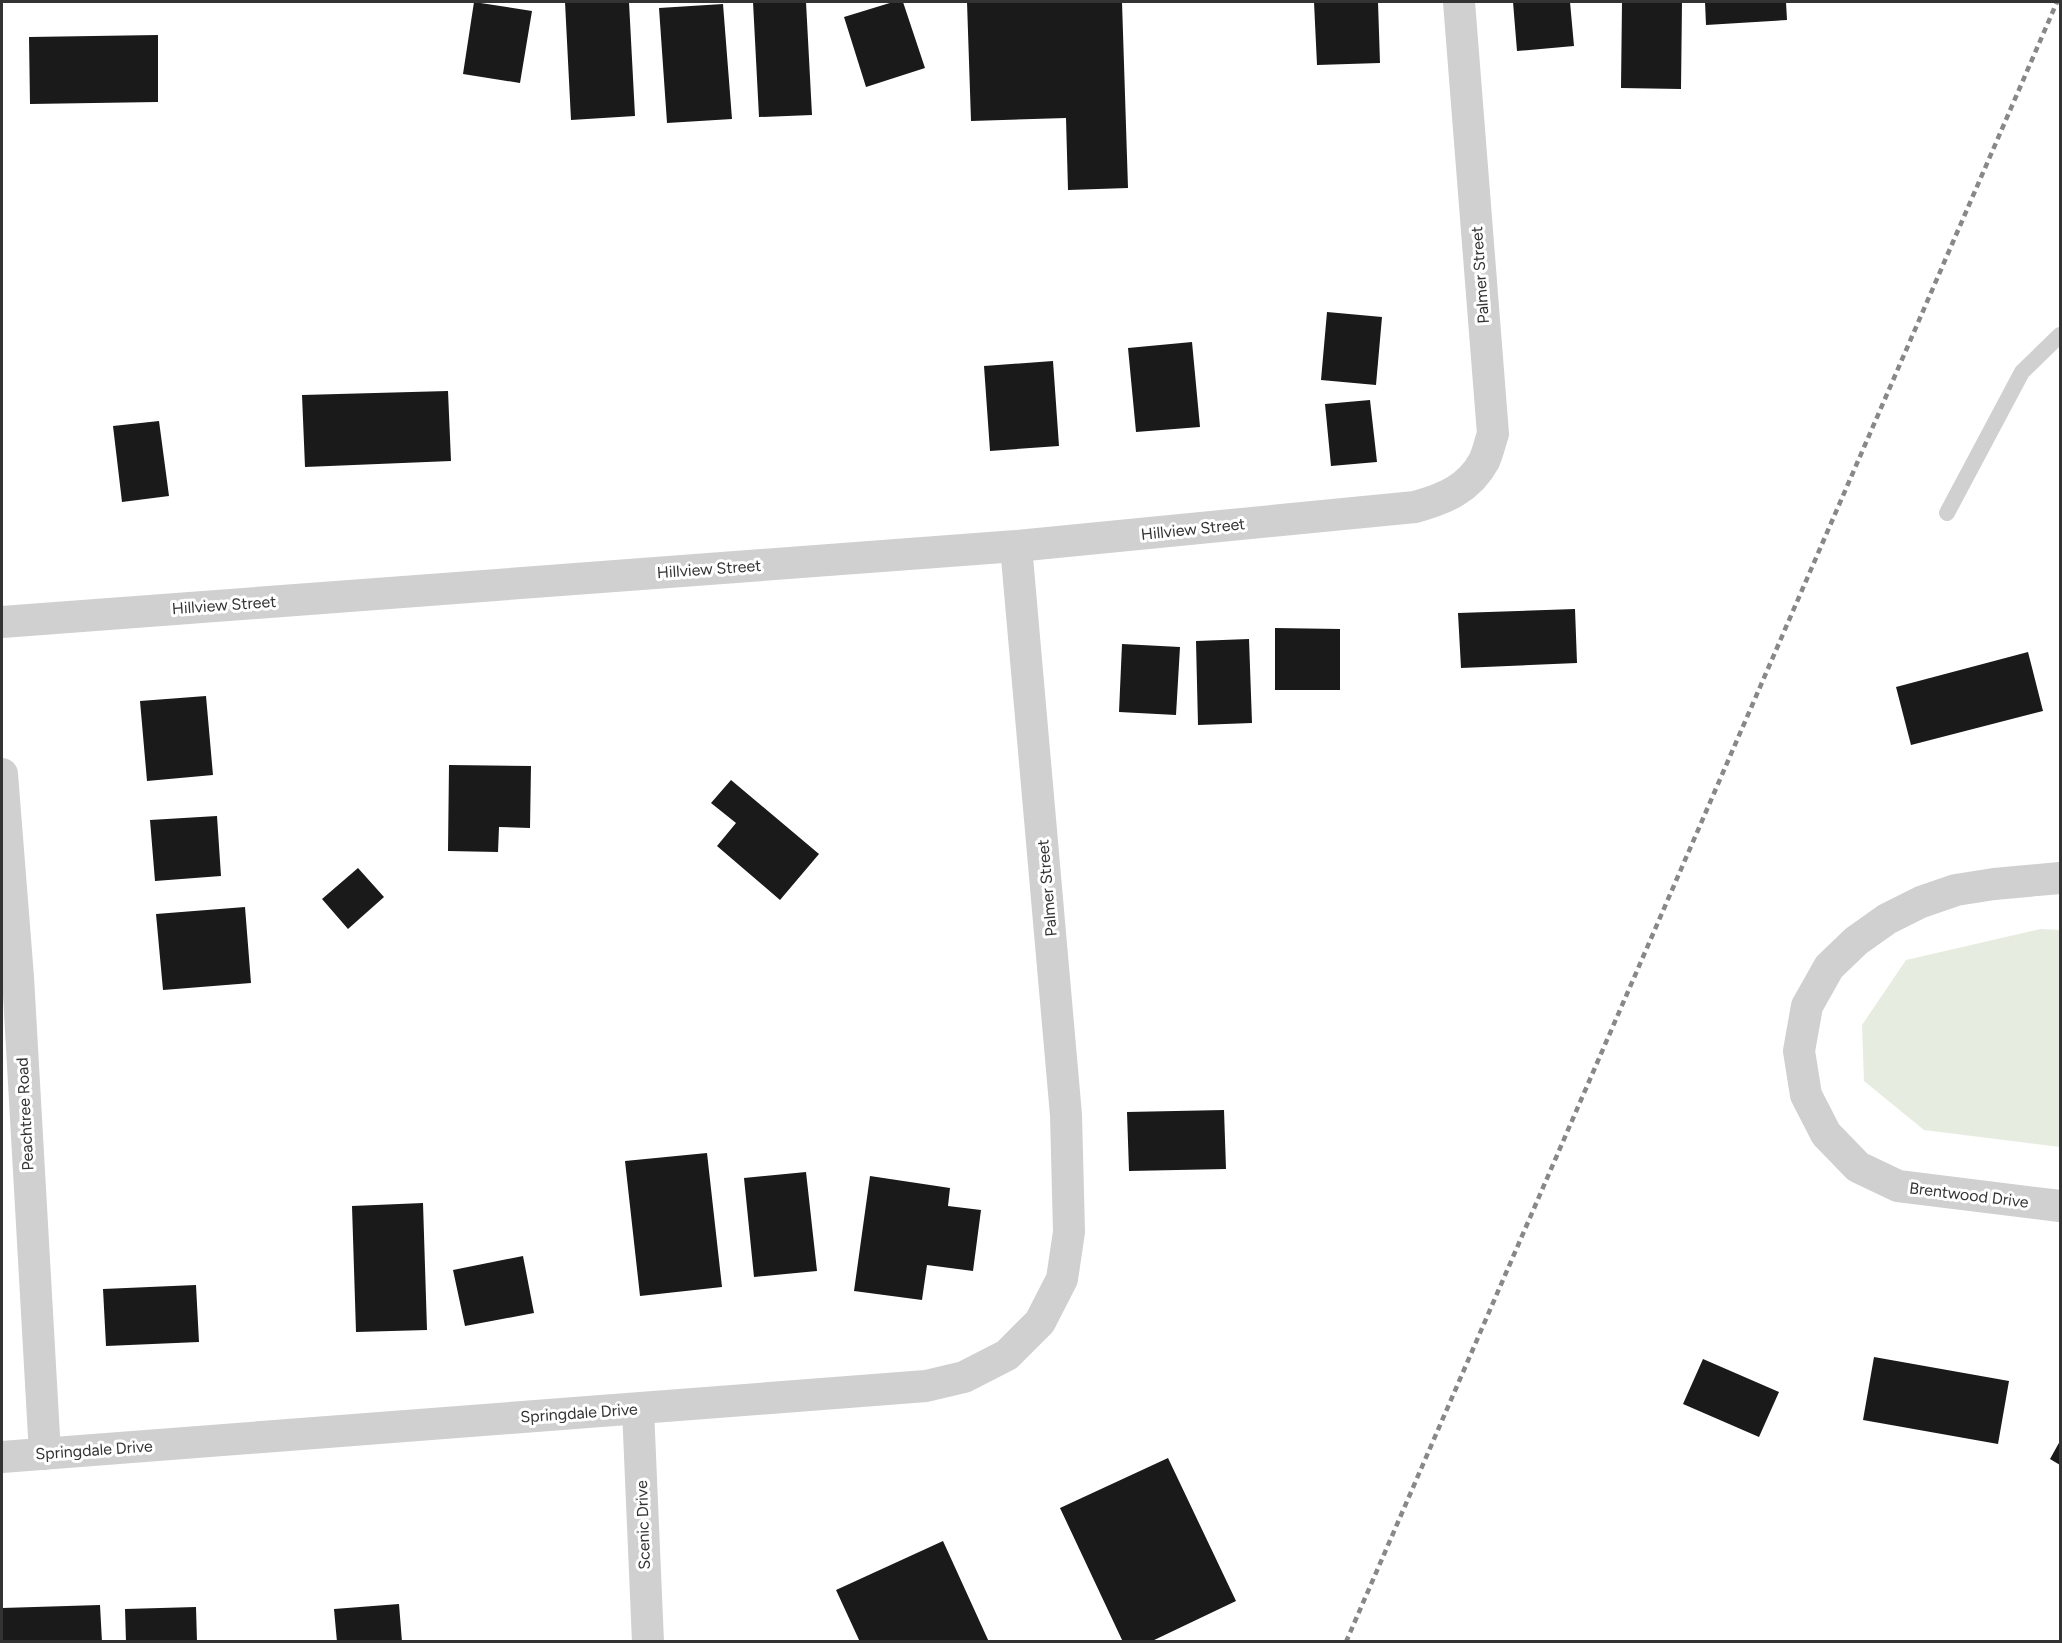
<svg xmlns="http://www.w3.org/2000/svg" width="2062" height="1643" font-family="Figtree,sans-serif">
  <rect width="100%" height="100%" fill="#fff"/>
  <path fill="#e6ecdf" d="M2041,929L2060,930V1147L1924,1130L1864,1081L1862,1025L1906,960Z"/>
  <path fill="#1a1a1a" d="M474,2L532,11L520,83L463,74Z
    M565,2H629L635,116L571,120Z
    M753,2H806L812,115L759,117Z
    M893,2H903L925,68L866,87L844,17Z
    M967,2H1122L1128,188L1068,190L1066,118L971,121Z
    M1314,2H1378L1380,63L1317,65Z
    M1513,2H1570L1574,46L1517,51Z
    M1622,2H1682L1681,89L1621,88Z
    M1705,2H1786L1787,20L1706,25Z
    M723,4L732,119L667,123L659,8Z
    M158,35V102L30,104L29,37Z
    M1327,312L1382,317L1376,385L1321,380Z
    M1192,342L1200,427L1136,432L1128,348Z
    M1053,361L1059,446L990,451L984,366Z
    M448,391L451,461L305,467L302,395Z
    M1370,400L1377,462L1331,466L1325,404Z
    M159,421L169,496L122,502L113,426Z
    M1575,609L1577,663L1461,668L1458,613Z
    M1275,628L1340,629V690H1275Z
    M1249,639L1252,723L1198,725L1196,641Z
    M1122,644L1180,647L1176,715L1119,712Z
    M2028,652L2043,711L1911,745L1896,687Z
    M206,696L213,775L147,781L140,701Z
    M449,765L531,766L530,828L499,827L498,852L448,851Z
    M731,780L819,854L780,900L717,846L736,823L711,803Z
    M217,816L221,876L155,881L150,820Z
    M358,868L384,897L348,929L322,899Z
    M245,907L251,983L163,990L156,914Z
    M1224,1110L1226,1169L1129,1171L1127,1112Z
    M707,1153L722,1287L640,1296L625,1161Z
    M806,1172L817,1271L754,1277L744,1178Z
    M870,1176L950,1188L948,1206L981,1210L973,1271L927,1265L922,1300L854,1291Z
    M423,1203L427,1330L356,1332L352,1206Z
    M523,1256L534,1313L465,1326L453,1270Z
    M196,1285L199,1342L106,1346L103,1289Z
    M1874,1357L2009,1381L1998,1444L1863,1420Z
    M1703,1359L1779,1392L1759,1437L1683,1404Z
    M2060,1441V1465L2050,1459Z
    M1168,1458L1236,1601L1150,1642H1123L1060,1508Z
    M943,1541L989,1642H860L836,1590Z
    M399,1604L402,1642H337L334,1609Z
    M100,1605L102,1642H2V1608Z
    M196,1607L197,1642H126L125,1609Z"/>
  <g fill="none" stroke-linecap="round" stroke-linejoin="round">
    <path stroke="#d0d0d0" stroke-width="16" d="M1947,513L2022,372L2060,335"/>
    <path stroke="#d0d0d0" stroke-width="32" d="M2,622L1016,546L1415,507C1444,499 1469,489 1484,461C1488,453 1490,442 1493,434L1459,2
      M2,774L18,977L45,1454
      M2060,878L1994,884L1956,890L1921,902L1887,919L1856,941L1829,967L1807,1006L1799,1051L1806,1095L1826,1134L1858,1167L1898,1186L2060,1206
      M638,1409L648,1642
      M2,1457L926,1386L964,1377L1007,1355L1040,1322L1062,1279L1069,1232L1066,1115L1016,546"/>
    <path stroke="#888" stroke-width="4.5" stroke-dasharray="6 4.5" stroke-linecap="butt" d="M1346,1642L2057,2"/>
  </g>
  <g text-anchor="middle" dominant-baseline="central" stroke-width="6" stroke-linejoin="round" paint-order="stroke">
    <g font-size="16" fill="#333" stroke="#fff">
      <text transform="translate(1480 275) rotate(-94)">Palmer Street</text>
      <text transform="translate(1193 529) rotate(-6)">Hillview Street</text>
      <text transform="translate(709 569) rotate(-4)">Hillview Street</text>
      <text transform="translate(224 605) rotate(-4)">Hillview Street</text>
      <text transform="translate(1047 888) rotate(-95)">Palmer Street</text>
      <text transform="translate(25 1114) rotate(-93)">Peachtree Road</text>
      <text transform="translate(1969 1195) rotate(7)">Brentwood Drive</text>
      <text transform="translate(579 1413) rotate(-4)">Springdale Drive</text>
      <text transform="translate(94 1450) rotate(-4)">Springdale Drive</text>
      <text transform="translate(643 1525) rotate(-92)">Scenic Drive</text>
    </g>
  </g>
  <rect width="2062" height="1643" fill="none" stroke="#333333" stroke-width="6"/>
</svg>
